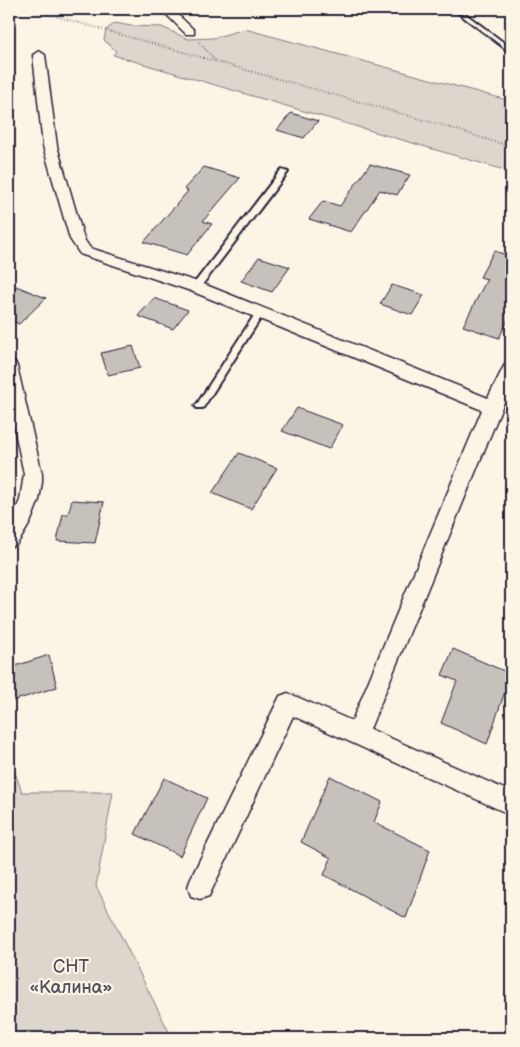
<svg xmlns="http://www.w3.org/2000/svg" width="520" height="1047" font-family="'Balsamiq Sans',sans-serif">
  <rect width="100%" height="100%" fill="#fcf5e5"/>
  <filter id="ink" filterUnits="userSpaceOnUse"><feTurbulence type="fractalNoise" baseFrequency=".02" numOctaves="2"/><feDisplacementMap in="SourceGraphic" scale="10" xChannelSelector="R" yChannelSelector="G"/><feConvolveMatrix kernelMatrix="1 2 1 2 8 2 1 2 1" color-interpolation-filters="sRGB"/></filter>
  <g filter="url(#ink)">
    <path fill="#dcd6cc" stroke="#7f7c84" d="M115,23L131,26L162,27L188,39L213,38L245,29L511,101V172L113,55L116,51L104,40L106,30Z
      M9,756L22,792H113L96,886L172,1038H9Z"/>
    <path fill="#c6c1bb" stroke="#22223b" d="M291,113L318,121L304,138L277,130Z
      M370,164L410,175L397,195L380,190L351,232L309,219L323,201L340,206Z
      M204,167L240,178L203,221L212,224L187,255L144,242L188,191L184,189Z
      M494,251L511,256V314L499,338L463,326L487,279L480,277Z
      M259,257L290,267L272,292L241,281Z
      M392,285L424,295L412,315L380,304Z
      M16,286L46,298L19,324L9,320V293Z
      M154,298L188,310L173,329L138,316Z
      M133,346L140,368L108,375L101,353Z
      M297,408L343,425L329,449L282,431Z
      M239,453L277,468L251,509L212,493Z
      M72,500L104,502L95,543L57,541L63,514H68Z
      M453,649L511,674L487,744L441,723L457,681L442,675Z
      M49,655L57,687L9,702V668Z
      M330,776L382,802L374,822L430,850L406,918L324,875L331,858L301,842Z
      M164,778L207,798L180,856L135,834Z"/>
    <g fill="none" stroke-linecap="round" stroke-linejoin="round">
      <g stroke="#22223b" stroke-width="4">
        <path id="service" d="M453,9H459L511,48V53Z
          M281,170L288,172L199,289H193V285Z
          M260,310L264,313L203,408H197L195,406L197,404L257,311Z"/>
      </g>
      <g stroke="#22223b" stroke-width="3">
        <path id="minor" d="M161,9H172L194,30V34H186Z
          M39,51L45,55L57,146L84,239L90,248L201,283L488,398L505,364L511,362V385L370,729L511,792V815L293,716L209,896L200,899L191,896L188,887L191,878L280,696L288,693L352,721L482,410L191,291L80,254L70,239L43,146L33,55Z
          M9,360L15,362L17,366L42,474V482L39,500L30,523L21,538L16,545L9,547V526L20,500L24,474L9,403Z"/>
      </g>
      <path stroke="#22223b" stroke-width="2" stroke-dasharray="0.5 2.5" stroke-linecap="butt" d="M30,9L438,124L511,147
        M199,42L216,61"/>
      <use href="#service" fill="#fcf5e5" fill-rule="evenodd"/>
      <use href="#minor" fill="#fcf5e5" fill-rule="evenodd"/>
    </g>
  </g>
  <g text-anchor="middle" dominant-baseline="central" stroke-width="4.5" stroke-linejoin="round" paint-order="stroke">
    <g font-size="18" fill="#504f5f" stroke="#fcf5e5">
      <text x="71" y="966">СНТ<tspan x="71" dy="21">«Калина»</tspan></text>
    </g>
  </g>
  <rect width="520" height="1047" fill="none" stroke="#fcf5e5" stroke-width="30"/>
  <rect x="15" y="15" width="490" height="1017" fill="none" stroke="#22223b" stroke-width="2" filter="url(#ink)"/>
</svg>
